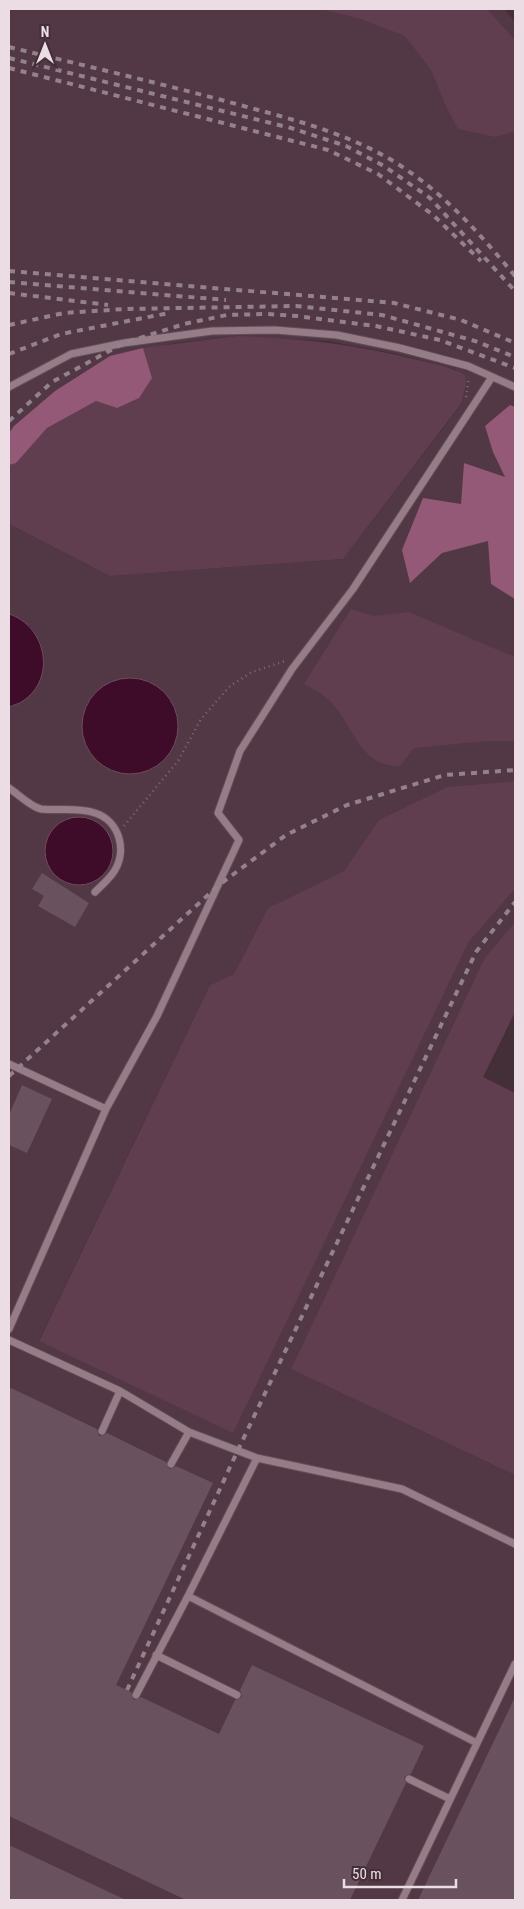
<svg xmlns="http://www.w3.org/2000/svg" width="524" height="1909" font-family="'Roboto Condensed',sans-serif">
  <rect width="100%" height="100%" fill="#442f39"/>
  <path fill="#523744" d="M9,9H504L515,22V781L447,787L380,820L344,871L268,908L234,974L210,985L39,1340L468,943L515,889V922L484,959L291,1369L515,1475V1900H9V707L23,701L41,644L30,626L9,614V524L110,576L343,559L461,405L466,385L455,369L393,353L328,341L237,336L168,344L152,378L117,408L96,401L47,428L9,465Z"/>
  <path fill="#613e4f" d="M321,9H487L515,40V131L496,137L458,129L445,104L431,70L405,36L361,19Z
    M237,336C297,338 355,344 413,359C431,363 449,366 465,375L466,385L461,404L343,559L110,576L9,524V465L16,462L47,428L96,401L117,408L152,378L143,348Z
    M351,609L373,616L409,612L515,657V741H486L414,748L400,766C359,767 354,725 330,701C323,694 312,689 304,684Z
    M515,781V889L468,943L233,1433L39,1341L210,985L234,974L268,908L344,871L379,820L447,787Z
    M515,922V1012L483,1077L515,1093V1475L291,1369L484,959Z"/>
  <path fill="#945976" d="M143,348L152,378L139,398L117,408L96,401L47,428L16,463L9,465V433L14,426L55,391L110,356Z
    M510,405L515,407V599L491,584L488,541L442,553L410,583L402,550L423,498L461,504L464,463L505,477L493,452L485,426Z"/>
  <path fill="#3e0b29" stroke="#724a61" d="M9,614C46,626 57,678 23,701C19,704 13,705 9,707Z
    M82 726a48 48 0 1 1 96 0a48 48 0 1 1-96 0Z
    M45 851a34 34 0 1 1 68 0a34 34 0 1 1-68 0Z"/>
  <path fill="#69525d" d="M42,873L89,903L75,927L38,906L44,896L32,889Z
    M22,1085L52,1099L27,1153L9,1145V1115Z
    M9,1387L97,1429L99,1436L107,1433L166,1462L169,1469L176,1466L213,1483L116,1685L131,1692L134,1700L141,1697L219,1734L235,1700L242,1697L240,1690L252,1665L424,1746L411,1774L404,1777L406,1783L350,1900H186L9,1816Z
    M515,1697V1900H418Z
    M9,1845L126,1900H9Z"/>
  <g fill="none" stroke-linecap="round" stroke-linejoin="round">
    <g stroke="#604e57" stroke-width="9">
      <path id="lane" d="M9,387L71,354L124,343L212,331L275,330L337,335L400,348L468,366L515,387
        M9,788C18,794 31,807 41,809C59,811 77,807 95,813C120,821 128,852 113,873C108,880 101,886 95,892
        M9,1064L106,1109L9,1329
        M106,1109L157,1016L239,840L218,813L240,751L292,669L353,589L492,377
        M9,1340L120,1391L189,1432L257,1458L188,1596
        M102,1431L120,1391
        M257,1458L402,1489L515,1544
        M171,1464L189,1432
        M156,1655L237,1695
        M136,1695L188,1596L477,1743
        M409,1779L450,1799
        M402,1900L515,1664"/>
    </g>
    <path stroke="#7f6c75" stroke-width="2.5" stroke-dasharray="1 4" stroke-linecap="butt" d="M466,397L469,377
      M124,826L178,761L201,719L230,686L252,672L285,661"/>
    <use href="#lane" stroke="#957c87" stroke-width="7"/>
    <path stroke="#93828a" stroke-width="4" stroke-dasharray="6 6" stroke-linecap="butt" d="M9,47C86,66 163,84 240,105C295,120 350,134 398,164C446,195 480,234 515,276
      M9,58L291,128L346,146L384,166L430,198L515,291
      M9,68L328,150L378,174L433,215L481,261
      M9,271L394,303L461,320L515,343
      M9,282L226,300
      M9,293L108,305
      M9,325L64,313L125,309L296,306L382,315L475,341L515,357
      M9,354L61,334L169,313
      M9,421L52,382L124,343L184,324L227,315L267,314L297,316L376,326L440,340L515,368
      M9,1076L219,885L286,835L347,805L445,775L515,770
      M127,1690L237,1452L476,952L515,902"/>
  </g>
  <rect width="524" height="1909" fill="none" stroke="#ebdde3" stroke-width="20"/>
  <g transform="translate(45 45)" stroke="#442f39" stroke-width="4" paint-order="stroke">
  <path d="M0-4L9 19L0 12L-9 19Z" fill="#ebdde3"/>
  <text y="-8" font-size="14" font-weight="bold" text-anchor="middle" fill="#ebdde3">N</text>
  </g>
  <path d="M344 1879v8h112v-8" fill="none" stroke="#ebdde3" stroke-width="2.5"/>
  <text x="352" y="1879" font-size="15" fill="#ebdde3" stroke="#442f39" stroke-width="4" paint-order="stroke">50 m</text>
</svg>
